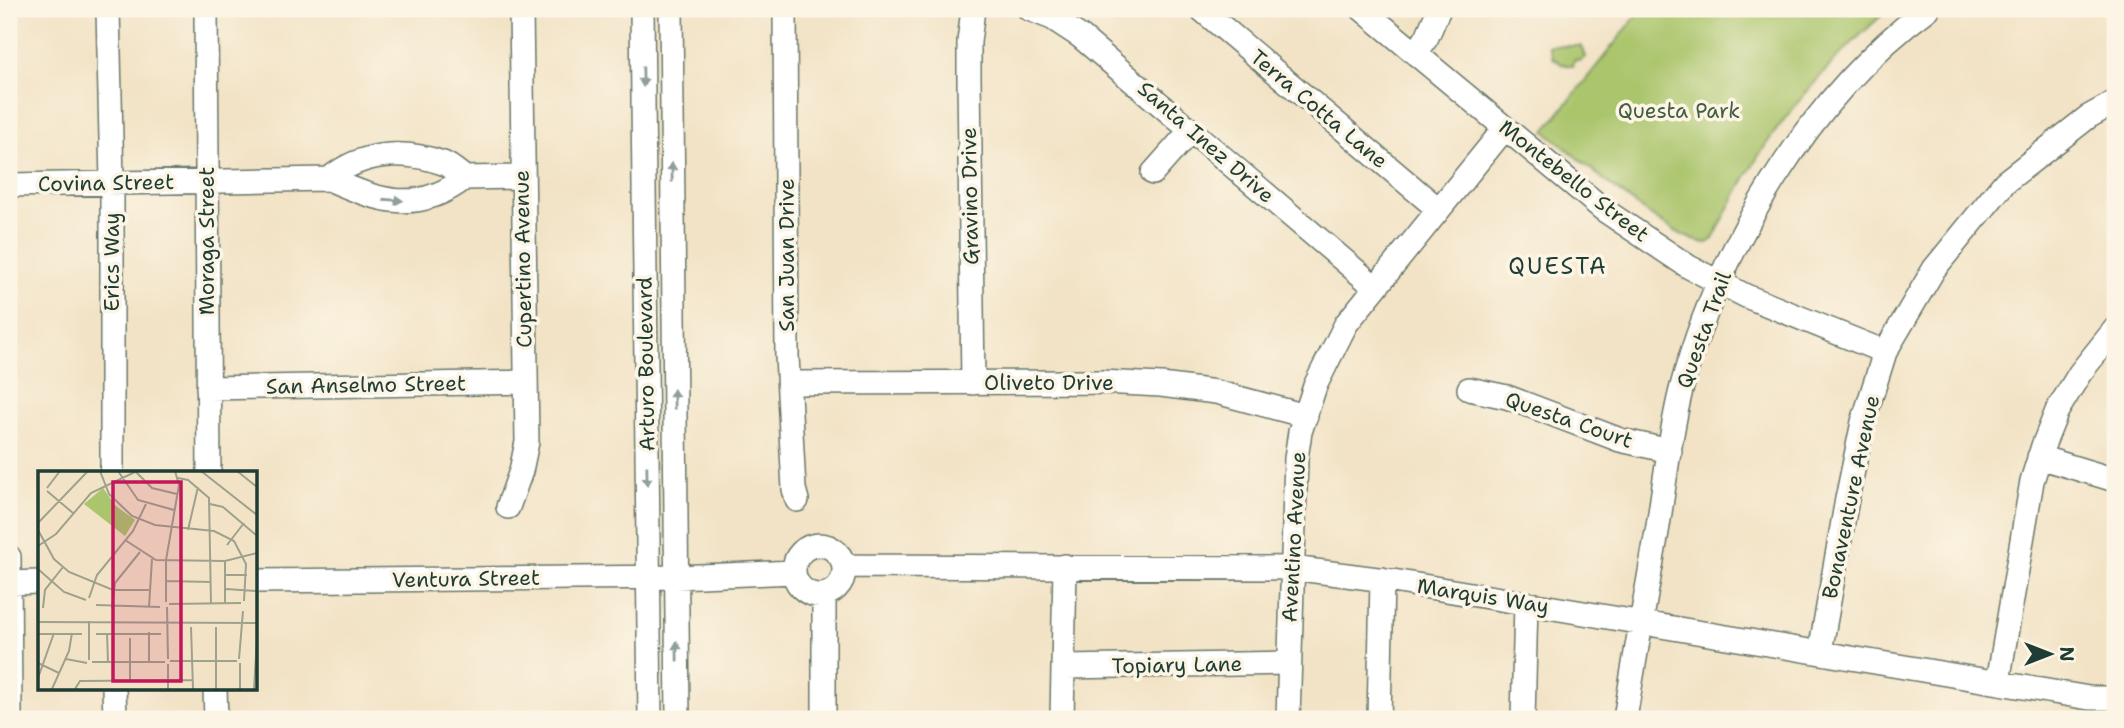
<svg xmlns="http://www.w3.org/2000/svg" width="2124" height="728" font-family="'Shantell Sans',sans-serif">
  <rect width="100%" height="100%" fill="#fcf5e5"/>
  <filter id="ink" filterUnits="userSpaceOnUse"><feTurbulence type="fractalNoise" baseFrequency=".0143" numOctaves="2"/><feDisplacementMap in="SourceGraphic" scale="14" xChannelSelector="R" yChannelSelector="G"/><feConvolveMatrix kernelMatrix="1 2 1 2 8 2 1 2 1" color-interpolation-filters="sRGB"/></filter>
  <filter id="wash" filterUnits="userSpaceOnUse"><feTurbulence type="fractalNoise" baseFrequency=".00686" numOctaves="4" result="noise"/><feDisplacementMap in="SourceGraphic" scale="28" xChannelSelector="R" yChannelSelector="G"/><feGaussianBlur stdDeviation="1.57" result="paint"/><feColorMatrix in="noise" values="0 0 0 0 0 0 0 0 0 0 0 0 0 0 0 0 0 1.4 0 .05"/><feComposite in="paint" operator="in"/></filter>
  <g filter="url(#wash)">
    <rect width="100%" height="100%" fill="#f2e3c6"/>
    <path fill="#aac56c" stroke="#648150" stroke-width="2" d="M1642,9H1889C1846,46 1806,89 1772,136C1749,168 1731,204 1713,239L1707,243C1670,241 1577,156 1545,131Z
      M1549,46H1581L1585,57L1580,61L1574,60L1573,66L1562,64L1553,58Z"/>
  </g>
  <g filter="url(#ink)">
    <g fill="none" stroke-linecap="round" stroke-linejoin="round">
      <g stroke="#697767" stroke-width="26">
        <path id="minor" d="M108,9L112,182V472
          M206,9L209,472
          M642,9L650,719
          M671,9L678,719
          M785,9L787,356L794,489L797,500
          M1029,9L1052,18L1081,37L1375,287
          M1201,9L1438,209
          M1362,9L1604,210L1689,267L1746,296L1885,352
          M1416,54L1427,37L1439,9
          M1153,173L1191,130
          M465,178L523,177
          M9,185L329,179C379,201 417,215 465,178C458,173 451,166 443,163C403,149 361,152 329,179
          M789,383L1101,382L1161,385L1216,392L1306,416
          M973,383L969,77V42L973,9
          M208,388L525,382
          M1469,389L1507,397L1620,440L1670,451
          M2039,457L2115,480
          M508,507L521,471L527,442L521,9
          M794 570a25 25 0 1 1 50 0a25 25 0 1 1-50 0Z
          M9,557L10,719
          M845,566L1292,568L1393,581L2089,698H2115
          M256,581L676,577L794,572
          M9,583L40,582
          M1820,652L1847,499L1863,422L1885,352L1934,269L2005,182L2088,117L2115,102
          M1065,667L1289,663
          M1998,682L2032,481L2043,446L2057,411L2080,373L2115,329
          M114,688L115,719
          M215,688L216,719
          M824,719V595
          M1062,719L1065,566
          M1288,719L1296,458L1300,432L1315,386L1346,324L1505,128
          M1379,719L1382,579
          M1523,719L1526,603
          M1625,719C1635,655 1647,590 1658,526C1665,481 1670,434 1681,390C1718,249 1810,95 1928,9"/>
      </g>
      <use href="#minor" stroke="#fff" stroke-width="23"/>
    </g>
    <defs><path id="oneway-solid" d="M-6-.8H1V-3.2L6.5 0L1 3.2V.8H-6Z" transform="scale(1.75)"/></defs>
    <g fill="#8f9e9a">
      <use href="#oneway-solid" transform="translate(643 77) rotate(89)"/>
      <use href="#oneway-solid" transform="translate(672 172) rotate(-91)"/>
      <use href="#oneway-solid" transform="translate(393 200) rotate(4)"/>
      <use href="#oneway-solid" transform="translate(674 399) rotate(-91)"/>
      <use href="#oneway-solid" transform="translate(647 476) rotate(89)"/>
      <use href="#oneway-solid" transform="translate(677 651) rotate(-91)"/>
    </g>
  </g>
  <g text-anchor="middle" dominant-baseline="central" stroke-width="7" stroke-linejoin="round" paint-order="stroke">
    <g font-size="21" fill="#1f3d34" stroke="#fcf5e5">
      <text transform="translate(1319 109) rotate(40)">Terra Cotta Lane</text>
      <text transform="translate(1206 142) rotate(41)">Santa Inez Drive</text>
      <text transform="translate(1574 181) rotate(38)">Montebello Street</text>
      <text transform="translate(106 183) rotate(-1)">Covina Street</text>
      <text transform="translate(970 196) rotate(-91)">Gravino Drive</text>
      <text transform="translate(207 241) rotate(-90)">Moraga Street</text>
      <text transform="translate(787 255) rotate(-90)">San Juan Drive</text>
      <text transform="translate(523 259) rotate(-91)">Cupertino Avenue</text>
      <text transform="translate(112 262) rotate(-90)">Erics Way</text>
      <text transform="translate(1704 330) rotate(-70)">Questa Trail</text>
      <text transform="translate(646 364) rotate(-91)">Arturo Boulevard</text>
      <text x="1049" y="383">Oliveto Drive</text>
      <text transform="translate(366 385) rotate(-1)">San Anselmo Street</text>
      <text transform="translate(1569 420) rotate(19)">Questa Court</text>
      <text transform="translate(1851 497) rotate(-78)">Bonaventure Avenue</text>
      <text transform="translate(1294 537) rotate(-87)">Aventino Avenue</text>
      <text transform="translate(466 579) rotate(-1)">Ventura Street</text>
      <text transform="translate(1483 596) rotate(9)">Marquis Way</text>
      <text transform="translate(1177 665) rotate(-1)">Topiary Lane</text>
    </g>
    <g font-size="21" fill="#425f42" stroke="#fcf5e5">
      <text x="1679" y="111">Questa Park</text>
    </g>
    <g font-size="23" letter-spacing="2" fill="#1f3d34" stroke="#fcf5e5">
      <text x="1558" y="266">QUESTA</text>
    </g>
  </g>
  <g transform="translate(38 471)">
    <rect width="219" height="219" fill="#f2e3c6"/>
    <path d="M65,17L78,35L97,49L87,65L46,33Z" fill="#aac56c"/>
    <path fill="none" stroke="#9ea18c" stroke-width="2" d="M62,0L71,23L94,45L117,54L176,60L196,70L208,93L206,130M80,0L100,29L136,39M163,0L219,44M199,0L219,16M98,1L114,17L139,23M140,7L150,9L171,27L173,133M9,17L22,0M9,20L35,42M172,33L185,36L218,64M0,52L50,0M0,59L16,88L31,101L75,119H111M150,59L160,16M87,69L118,89L187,90L219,82M189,74L206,52M0,75L18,63L53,22L99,0M187,90V133M0,98L26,121L48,129M187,104H209M128,110L173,111M188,118L219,120M51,127L59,104L95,60L108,33M128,131V89L141,14L137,0M131,133L203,132M58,134L122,136M111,136L114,88M129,136L130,188M5,137L7,119L25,96M74,137L77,112L102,81M51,150V189M0,151L219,152M153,156L155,218M111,161V191M69,162L70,191M0,163H44M58,163H123M92,180V167V210M28,188L49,192M201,188L205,140M132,190H199M54,191H127M0,192L21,202M202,192V218M130,193V218M0,207L16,162M14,218L31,180L34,162M37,218L42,210L155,209M178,218V156M216,218L219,167"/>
    <path fill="#c2185b" fill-opacity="0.15" stroke="#c2185b" stroke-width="3.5" d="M75,11H143V210H75Z"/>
    <rect width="219" height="219" fill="none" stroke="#1f3d34" stroke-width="3.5"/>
  </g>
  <rect width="2124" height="728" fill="none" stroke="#fcf5e5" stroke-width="35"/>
  <g transform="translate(2050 654) rotate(90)" stroke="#fcf5e5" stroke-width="5" paint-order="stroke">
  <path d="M0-5L12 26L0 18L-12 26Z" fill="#1f3d34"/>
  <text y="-10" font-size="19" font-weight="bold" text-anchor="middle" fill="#1f3d34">N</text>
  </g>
</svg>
